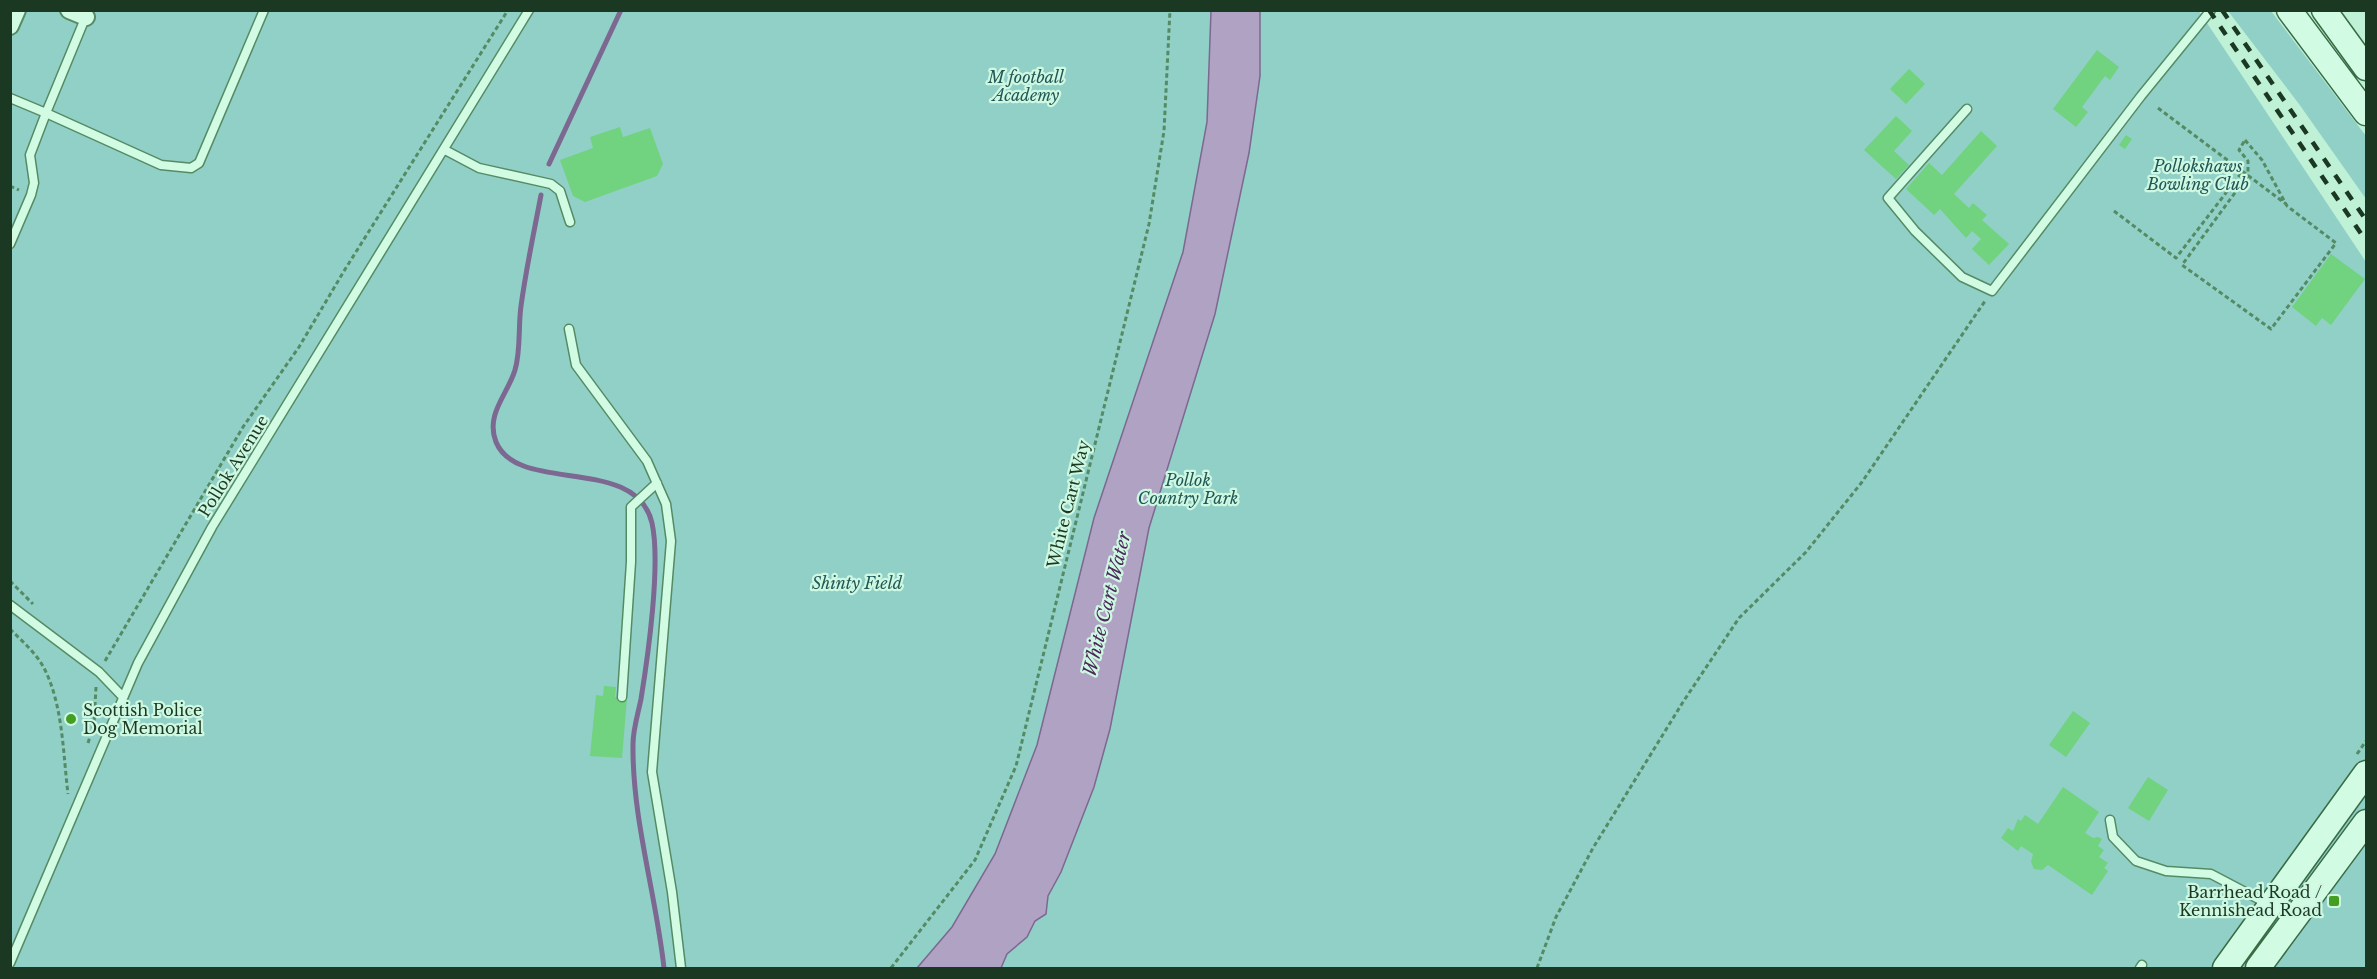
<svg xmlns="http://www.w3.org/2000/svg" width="2377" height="979" font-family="'Libre Baskerville',serif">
  <rect width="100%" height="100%" fill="#bef1d5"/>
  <path fill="#91d0c7" d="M10,11H2199L2366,262V968H11Z
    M2228,11H2271L2366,136V199L2299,104Z"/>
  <path fill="#b0a2c2" stroke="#7c6891" stroke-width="1.5" d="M1211,11H1260V76L1249,153L1215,314L1149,528L1110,729L1094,787L1061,872L1048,896L1046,914L1035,921L1027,937L1007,954L1001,968H917L952,927L995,854L1037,745L1094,518L1183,252L1207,122Z"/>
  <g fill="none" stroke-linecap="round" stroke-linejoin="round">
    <path stroke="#7c6891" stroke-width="5" d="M549,164L621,10
      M541,195C534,232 526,269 521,306C518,327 521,350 515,370C508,394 485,414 496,442C518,495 636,454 652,523C661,564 648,656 641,699C638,714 633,729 633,744C632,819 656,894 664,968"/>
  </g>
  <path fill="#71d280" d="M2097,50L2119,67L2110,80L2105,76L2082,107L2088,112L2076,127L2053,109Z
    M1909,69L1925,84L1906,104L1890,89Z
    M1896,116L1912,131L1894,151L1909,165L1896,179L1864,150Z
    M620,127L623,137L650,128L663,164L657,176L585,202L573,196L560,160L593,148L590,137Z
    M1981,131L1997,146L1954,194L1969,208L1973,203L1987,215L1982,220L2009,244L1989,265L1972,249L1981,239L1972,231L1966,238L1940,209L1934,215L1906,189L1929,163L1942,175Z
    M2126,135L2132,139L2125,149L2119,145Z
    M2331,254L2365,279L2331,325L2322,318L2316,326L2292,307Z
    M604,686L616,687L615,697L627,698L622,758L590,756L596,695L603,696Z
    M2073,711L2090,723L2066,757L2049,745Z
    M2148,777L2168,790L2149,821L2128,808Z
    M2063,787L2099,812L2085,833L2093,838L2098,837L2102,839L2098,846L2104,850L2099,857L2108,863L2104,868L2108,871L2092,895L2048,865L2042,870L2034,869L2031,862L2033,854L2021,846L2018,851L2001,838L2008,828L2013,831L2018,819L2021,821L2025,815L2038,824Z"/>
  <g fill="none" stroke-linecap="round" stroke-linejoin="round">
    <g stroke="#558b64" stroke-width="11">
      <path id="lane" d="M10,98L46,113L86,16
        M1967,109L1888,198L1915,231L1962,277L1992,291L2141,96L2211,10
        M445,150L479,168L551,184L560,191L570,222
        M10,244L31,195L34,183L30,155L46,113L161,165L191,168L199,163L264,10
        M569,329L576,365L647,461L666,504L671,541L652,772L672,892L681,968
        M10,605L99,672L122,696
        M622,697L631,562V507L657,483
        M2110,820L2113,837L2136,861L2166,871L2211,874L2268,904
        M10,963L138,663L212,527L529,10
        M2140,968L2142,965"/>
    </g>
    <g stroke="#558b64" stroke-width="20">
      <path id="street" d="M69,10L86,17
        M10,26L17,10"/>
    </g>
    <g stroke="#396c45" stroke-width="27">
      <path id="secondary" d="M2289,10L2366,113
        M2324,10L2366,68
        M2225,968L2366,773
        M2258,968L2366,822"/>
    </g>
    <path stroke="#558b64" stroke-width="3" stroke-dasharray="4.5 3" stroke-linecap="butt" d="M2158,108L2286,204
      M2245,140L2262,160L2287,206L2336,243L2271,329L2182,265L2248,175V161L2239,150Z
      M10,186L19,190
      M2114,211L2176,258L2242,172
      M10,581L33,604
      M10,629C22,641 36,653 44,668C63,705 63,753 68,794
      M105,661L243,427L299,347L344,271L508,10
      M88,743L94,724L96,687
      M2357,754L2366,741
      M891,968L975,860L1016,766L1149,224L1164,131L1170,10
      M1537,968L1556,917L1593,848L1683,702L1739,618L1806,552L1862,482L1985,301"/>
    <use href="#lane" stroke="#d2fbe4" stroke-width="8"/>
    <use href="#street" stroke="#d2fbe4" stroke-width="16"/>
    <use href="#secondary" stroke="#d2fbe4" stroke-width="24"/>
    <path stroke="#1b3922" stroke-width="4.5" stroke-dasharray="10 10" stroke-linecap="butt" d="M2209,10L2366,241
      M2222,10L2366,220"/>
  </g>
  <g fill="#439e21" stroke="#cef8e1" stroke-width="2">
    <circle cx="71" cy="719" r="6"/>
    <rect x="2328" y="895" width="12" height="12" rx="3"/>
  </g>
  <g text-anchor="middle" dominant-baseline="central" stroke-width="4.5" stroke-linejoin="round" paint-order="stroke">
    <g font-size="16" font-style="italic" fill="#205757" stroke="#cef8e1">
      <text x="1026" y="77">M football<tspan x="1026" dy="18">Academy</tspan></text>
      <text x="2198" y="166">Pollokshaws<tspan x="2198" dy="18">Bowling Club</tspan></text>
      <text x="1188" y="480">Pollok<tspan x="1188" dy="18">Country Park</tspan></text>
      <text x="857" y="583">Shinty Field</text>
    </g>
    <g font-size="16" fill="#1b3922" stroke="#cef8e1">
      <text transform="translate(233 466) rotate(-58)">Pollok Avenue</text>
      <text transform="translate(1068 504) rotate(-76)">White Cart Way</text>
    </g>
    <g font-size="16" fill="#1b3922" stroke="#cef8e1" text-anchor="start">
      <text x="83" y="710">Scottish Police<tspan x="83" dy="18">Dog Memorial</tspan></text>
      <text x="2322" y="892" text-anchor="end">Barrhead Road /<tspan x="2322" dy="18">Kennishead Road</tspan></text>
    </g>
    <g font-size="18" font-style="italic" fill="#4a295a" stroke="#cef8e1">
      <text transform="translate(1107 604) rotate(-76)">White Cart Water</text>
    </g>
  </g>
  <rect width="2377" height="979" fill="none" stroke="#1b3922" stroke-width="24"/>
</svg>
